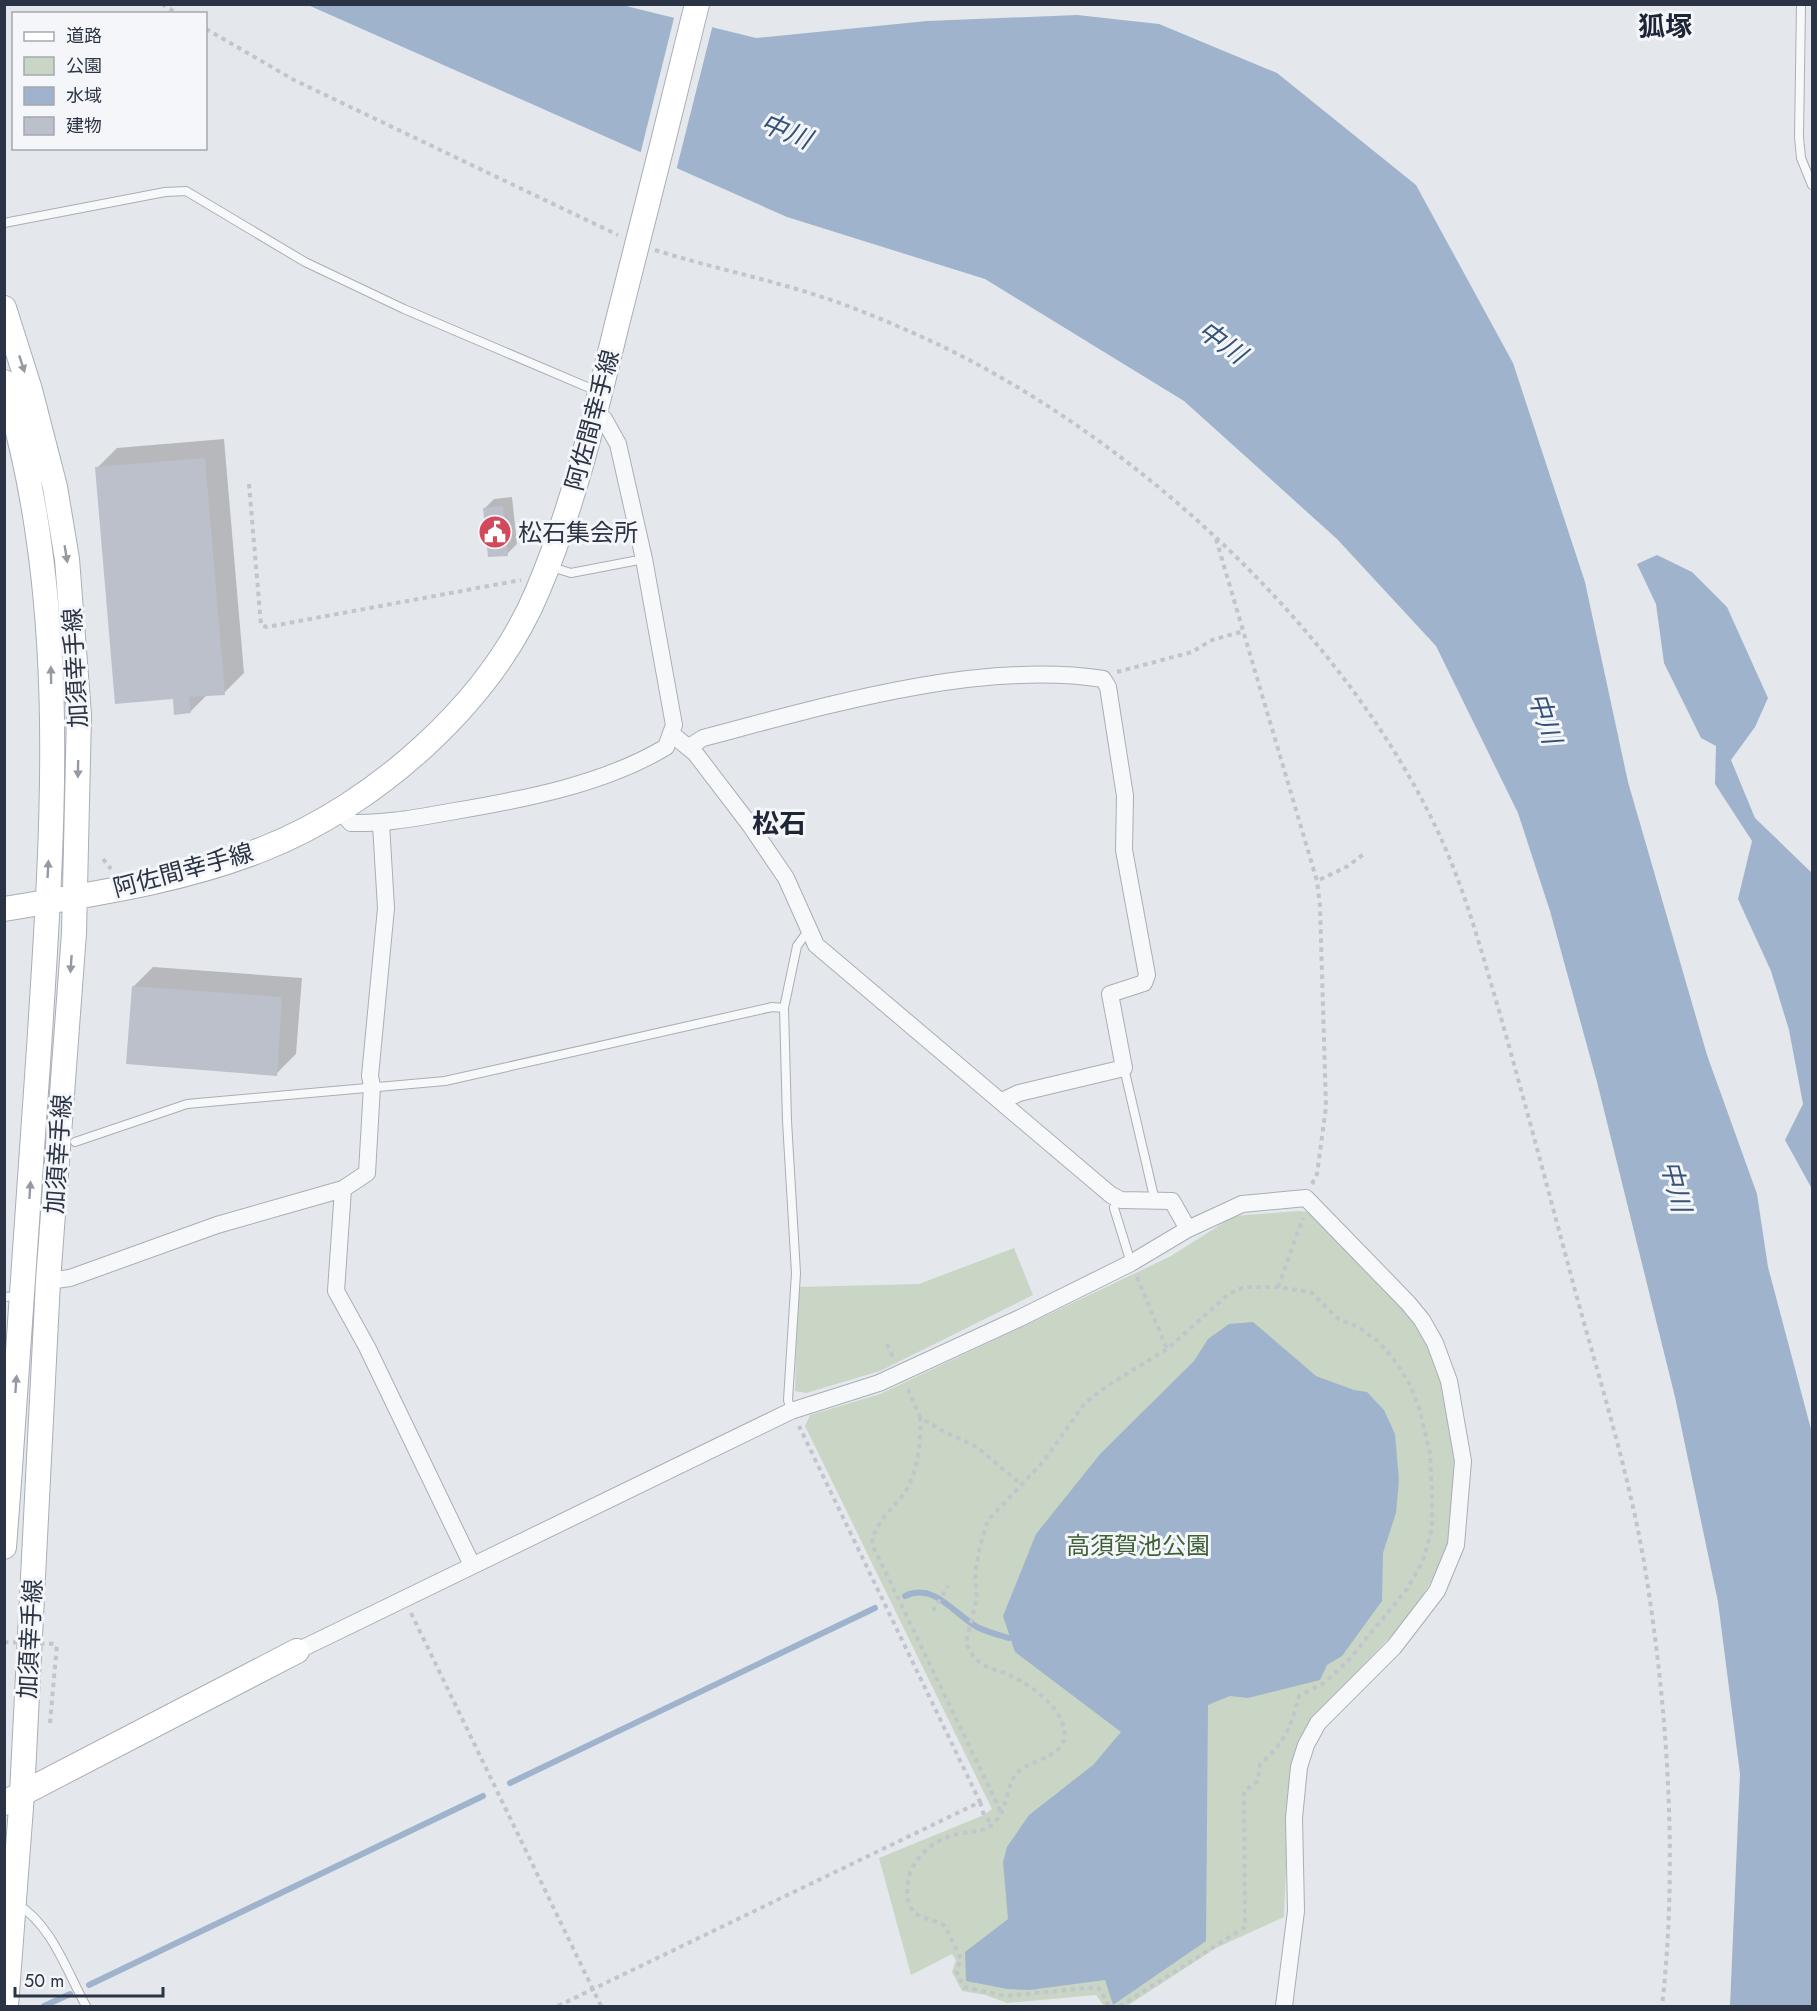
<svg xmlns="http://www.w3.org/2000/svg" width="1817" height="2011" font-family="Jost,'Noto Sans JP',sans-serif">
  <rect width="100%" height="100%" fill="#e4e7ec"/>
  <path fill="#c9d6c5" d="M1298,1211L1310,1212L1412,1319L1425,1339L1442,1383L1456,1443L1451,1531L1443,1563L1408,1618L1317,1715L1298,1743L1290,1769L1284,1917L1216,1948L1127,2006H1104L1096,1995L1007,2003L985,1995L962,1991L952,1972L956,1960L952,1954L911,1975L879,1858L984,1815L992,1809L805,1426L810,1415L880,1394L1142,1270L1171,1256L1234,1216Z
    M1014,1248L1033,1295L880,1371L806,1393L795,1391L798,1287L919,1284Z"/>
  <path fill="#9fb4cc" d="M308,5H622L756,38L927,21L1077,15L1159,24L1277,73L1416,185L1513,363L1585,582L1628,782L1707,1055L1757,1194L1768,1267L1812,1433V2006H1730L1740,1774L1718,1602L1675,1397L1597,1082L1550,911L1518,813L1436,646L1337,539L1184,401L985,279L787,217Z
    M1657,555L1692,572L1727,607L1768,698L1755,727L1731,760L1755,818L1812,873V1189L1785,1140L1803,1104L1789,1030L1771,971L1738,899L1752,841L1715,784L1716,746L1701,738L1664,663L1656,604L1637,564Z
    M1253,1322L1316,1376L1354,1390L1367,1392L1384,1410L1395,1434L1399,1480L1396,1513L1383,1553L1382,1601L1342,1656L1327,1665L1320,1680L1248,1698L1230,1696L1208,1705L1206,1941L1113,2005L1105,1980L1030,1990L1007,1989L966,1981L965,1952L1008,1919L1003,1862L1007,1847L1029,1815L1093,1765L1121,1732L1015,1652L1003,1616L1036,1534L1101,1453L1194,1361L1208,1339L1229,1324Z"/>
  <path fill="#e4e7ec" d="M675,14L713,24L676,171L640,155Z"/>
  <path fill="#0003" d="M224,439L244,673L224,693L208,694L190,712L174,698L97,468L117,448Z
    M512,497L517,544L507,554L485,508L494,499Z
    M153,967L302,978L296,1054L276,1074L133,987Z"/>
  <g fill="none" stroke-linecap="round" stroke-linejoin="round">
    <path stroke="#9fb4cc" stroke-width="6" d="M905,1596C934,1582 954,1614 977,1627C987,1632 999,1635 1009,1638
      M510,1783L875,1608
      M89,1985L483,1796
      M44,2006L70,1994"/>
  </g>
  <path fill="#bbc0ca" d="M205,458L225,695L189,697L191,713L174,715L173,699L115,704L95,467Z
    M503,506L508,556L488,557L483,508Z
    M132,986L282,997L277,1076L126,1064Z"/>
  <g fill="none" stroke-linecap="round" stroke-linejoin="round">
    <g stroke="#a9aeb7" stroke-width="10">
      <path id="lane" d="M1801,4L1799,137L1801,158L1812,185
        M4,223L165,192L186,191L305,262L404,309L599,392
        M548,566L571,573L644,559
        M1124,1068L1155,1201
        M75,1142L187,1104L445,1081L772,1007L784,1008
        M1117,1198L1114,1208L1131,1263
        M4,1297L19,1296
        M791,1411L788,1400L796,1273L787,1121L784,1008L797,946L808,931
        M17,1904C52,1925 67,1972 86,2006"/>
    </g>
    <g stroke="#a9aeb7" stroke-width="18">
      <path id="street" d="M673,735L695,753L750,825L786,878L816,945L1111,1195L1121,1200L1172,1201L1188,1229L1242,1204L1306,1198L1408,1303L1422,1320L1435,1343L1449,1381L1463,1461L1456,1545L1437,1591L1394,1647L1318,1723L1306,1745L1299,1767L1294,1818L1296,1911L1284,2006
        M689,747L703,738C825,706 977,660 1103,679L1108,687L1125,796L1124,850L1147,975L1144,983L1110,994L1124,1068L1019,1093L1002,1101
        M339,810L351,823C387,824 420,817 455,811C526,799 604,784 666,747L674,725L644,559L618,444L604,419L595,413
        M343,1189L336,1291L367,1347L472,1565
        M48,1281L70,1278L217,1225L343,1189L367,1173L372,1086L370,1076L386,908L381,824
        M297,1651L791,1411L879,1383L1020,1318L1131,1263L1188,1229"/>
    </g>
    <g stroke="#a9aeb7" stroke-width="26">
      <path id="secondary" d="M4,308L30,390L55,487L67,559L79,715L74,933L48,1281L22,1794L6,2006
        M4,382C71,597 53,827 39,1048C28,1215 17,1381 4,1547
        M4,909C92,894 181,882 263,849C375,805 491,703 538,590C574,505 595,414 617,324C644,217 671,111 697,4
        M4,1803L297,1651"/>
    </g>
    <path stroke="#c2c5cb" stroke-width="4" stroke-dasharray="4.5 4.5" stroke-linecap="butt" d="M162,4L178,14
      M206,29L294,80L618,235
      M655,250C709,267 763,278 816,295C851,306 886,321 920,336C1129,430 1351,634 1444,845C1468,900 1483,957 1500,1014C1525,1103 1549,1193 1573,1283C1599,1379 1630,1475 1646,1574C1668,1714 1678,1865 1662,2006
      M249,484L261,625L267,627L521,580
      M1216,539L1317,881L1348,866L1365,853
      M1117,672L1192,652L1212,640L1244,631
      M103,859L111,869
      M1312,1184L1317,1174L1326,1107L1320,906L1317,881
      M1137,1277L1167,1349
      M1278,1287L1303,1218
      M887,1344L893,1357
      M908,1389L920,1417L939,1429L977,1447L1022,1485
      M920,1417C921,1440 919,1464 909,1485C899,1506 874,1519 872,1544L1001,1812
      M933,1611L948,1586
      M411,1613L601,2006
      M50,1723L57,1644
      M980,1802L984,1815L992,1824
      M558,2006L980,1802L799,1426
      M1109,2006L1098,1987L1005,1996L964,1987L956,1971L961,1959L945,1926C936,1920 920,1919 913,1911C906,1901 907,1892 908,1881C911,1858 937,1837 959,1834C973,1831 985,1833 996,1821C1010,1806 1004,1781 1022,1769C1036,1759 1070,1754 1064,1729C1059,1704 1029,1684 1007,1674C998,1670 985,1668 978,1661C972,1656 969,1649 966,1642L977,1598L975,1574L980,1546L988,1520L1043,1462L1085,1403L1107,1386L1167,1349L1230,1293L1245,1287H1278L1311,1292L1337,1318L1358,1327L1379,1342L1395,1361L1409,1383L1419,1407L1430,1453L1432,1493V1528L1423,1561L1407,1589L1347,1662L1324,1683L1299,1696C1291,1728 1285,1742 1260,1764L1258,1781L1244,1791L1245,1927L1120,2006"/>
    <use href="#lane" stroke="#f7f8fa" stroke-width="8"/>
    <use href="#street" stroke="#f7f8fa" stroke-width="16"/>
    <use href="#secondary" stroke="#fff" stroke-width="24"/>
    <path stroke="#c2c5cb" stroke-width="4" stroke-dasharray="4.5 4.5" stroke-linecap="butt" d="M4,1642L57,1644"/>
  </g>
  <defs><path id="oneway-solid" d="M-6-.8H1V-3.2L6.5 0L1 3.2V.8H-6Z" transform="scale(1.5)"/></defs>
  <g fill="#959aa2">
    <use href="#oneway-solid" transform="translate(22 364) rotate(72)"/>
    <use href="#oneway-solid" transform="translate(66 554) rotate(81)"/>
    <use href="#oneway-solid" transform="translate(51 675) rotate(-91)"/>
    <use href="#oneway-solid" transform="translate(78 769) rotate(91)"/>
    <use href="#oneway-solid" transform="translate(48 869) rotate(-87)"/>
    <use href="#oneway-solid" transform="translate(71 964) rotate(94)"/>
    <use href="#oneway-solid" transform="translate(30 1190) rotate(-86)"/>
    <use href="#oneway-solid" transform="translate(16 1384) rotate(-86)"/>
  </g>
  <defs>
    <g id="civic-disc" transform="scale(1.725)"><circle r="9.5" fill="#d1495b" stroke="#f4f6f9"/><path d="M-.6-6.5H3V-4.5H.6V-3L4-1V1h2V6H-6V1h2V-1L-.6-3ZM-1.2 2.5V6h2.4V2.5Z" fill="#fff"/></g>
  </defs>
  <g fill-rule="evenodd">
    <use href="#civic-disc" x="495" y="532"/>
  </g>
  <g text-anchor="middle" dominant-baseline="central" stroke-width="6" stroke-linejoin="round" paint-order="stroke">
    <g font-size="24" fill="#2b3445" stroke="#f4f6f9">
      <text transform="translate(592 420) rotate(-75)">阿佐間幸手線</text>
      <text transform="translate(75 668) rotate(-93)">加須幸手線</text>
      <text transform="translate(183 870) rotate(-15)">阿佐間幸手線</text>
      <text transform="translate(58 1154) rotate(-86)">加須幸手線</text>
      <text transform="translate(30 1639) rotate(-87)">加須幸手線</text>
    </g>
    <g font-size="24" fill="#2b3445" stroke="#f4f6f9" text-anchor="start">
      <text x="518" y="532">松石集会所</text>
    </g>
    <g font-size="24" fill="#3f6138" stroke="#f4f6f9">
      <text x="1138" y="1545">高須賀池公園</text>
    </g>
    <g font-size="26" font-style="italic" fill="#34527a" stroke="#f4f6f9">
      <text transform="translate(786 131) rotate(22)">中川</text>
      <text transform="translate(1222 342) rotate(36)">中川</text>
      <text transform="translate(1545 718) rotate(72)">中川</text>
      <text transform="translate(1676 1186) rotate(76)">中川</text>
    </g>
    <g font-size="27" font-weight="bold" fill="#1d2536" stroke="#f4f6f9">
      <text x="1665" y="26">狐塚</text>
      <text x="779" y="823">松石</text>
    </g>
  </g>
  <rect width="1817" height="2011" fill="none" stroke="#2b3445" stroke-width="12"/>
  <rect x="12" y="12" width="195" height="138" fill="#f4f6f9" stroke="#a4a8b1" stroke-width="1.5"/>
  <rect x="24" y="32" width="30" height="9" fill="#ffffff" stroke="#a4a8b1" stroke-width="1.5"/>
  <text x="66" y="42" font-size="18" fill="#2b3445">道路</text>
  <rect x="24" y="57" width="30" height="18" fill="#c9d6c5" stroke="#a4a8b1" stroke-width="1.5"/>
  <text x="66" y="72" font-size="18" fill="#2b3445">公園</text>
  <rect x="24" y="87" width="30" height="18" fill="#9fb4cc" stroke="#a4a8b1" stroke-width="1.5"/>
  <text x="66" y="102" font-size="18" fill="#2b3445">水域</text>
  <rect x="24" y="117" width="30" height="18" fill="#bbc0ca" stroke="#a4a8b1" stroke-width="1.5"/>
  <text x="66" y="132" font-size="18" fill="#2b3445">建物</text>
  <path d="M15 1987v9h148v-9" fill="none" stroke="#2b3445" stroke-width="3"/>
  <text x="24" y="1987" font-size="18" fill="#2b3445" stroke="#f4f6f9" stroke-width="4.5" paint-order="stroke">50 m</text>
</svg>
